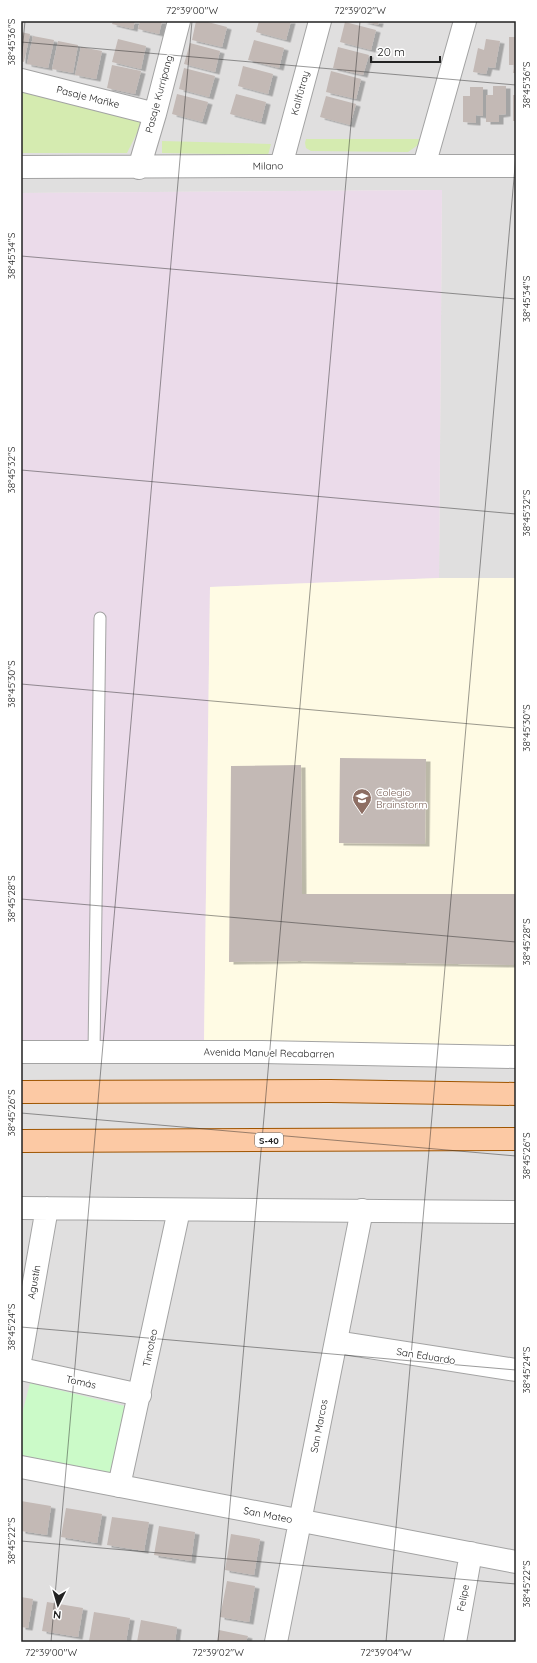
<svg xmlns="http://www.w3.org/2000/svg" width="537" height="1663" font-family="Quicksand,sans-serif">
  <defs>
    <filter id="shadow"><feDropShadow dx="4.5" dy="2.5" stdDeviation="0" flood-color="#0004"/></filter>
  </defs>
  <rect width="100%" height="100%" fill="#f2ede9"/>
  <path fill="#e0dfdf" d="M21,21H516V578H439L442,190L21,193Z
    M21,1043L516,1047V1642H21Z"/>
  <path fill="#ebdbea" d="M442,190L439,578L210,587L204,1044L21,1043V193Z"/>
  <path fill="#fffbe4" d="M439,578H516V1047L204,1044L210,587Z"/>
  <path fill="#d5ebb0" d="M21,91L143,121L127,153H21Z
    M306,139H420L418,145L408,152L311,151L306,148L305,143Z
    M162,141L271,144L268,155L162,153Z"/>
  <path fill="#cbfac8" d="M30,1383L125,1406L110,1474L21,1455V1418Z"/>
  <path fill="#c3b9b5" filter="url(#shadow)" d="M113,21H135L133,29L112,24Z
    M140,21H162L159,34L138,29Z
    M196,21H204L227,27L222,47L192,40Z
    M259,21H291L286,40L256,32Z
    M362,21H379L378,25Z
    M345,22L376,30L371,50L340,42Z
    M21,32L30,34L24,62L21,61Z
    M33,36L54,40L48,68L27,64Z
    M509,37H516V73H513L514,65H509Z
    M118,39L146,46L141,69L112,62Z
    M486,39L500,41L495,68L488,67L486,74L473,72L478,48L484,50Z
    M254,40L284,48L279,68L248,60Z
    M58,41L78,45L73,73L52,69Z
    M190,43L220,51L215,72L184,64Z
    M81,47L102,51L96,79L75,75Z
    M338,47L369,55L363,75L333,68Z
    M112,65L141,71L135,94L107,88Z
    M243,66L273,74L268,94L238,86Z
    M184,68L215,76L209,97L179,89Z
    M331,71L361,79L356,99L326,92Z
    M493,86H506V114L499,115V122H486V95H493Z
    M470,87H483V116L476,115V123L463,122V96H470Z
    M177,94L208,102L202,122L172,114Z
    M236,94L266,102L261,122L230,114Z
    M513,95H516V121H513Z
    M326,96L356,104L350,125L320,117Z
    M340,758L426,759L425,844L339,843Z
    M301,765L302,894H515L514,965L300,961L229,962L231,766Z
    M21,1501L51,1506L47,1535L21,1531Z
    M66,1508L102,1514L97,1543L61,1537Z
    M112,1517L149,1522L144,1551L107,1545Z
    M159,1526L195,1532L191,1561L154,1555Z
    M231,1534L260,1539L254,1575L225,1570Z
    M227,1581L255,1586L249,1622L220,1617Z
    M21,1597L33,1599L28,1628L21,1627Z
    M47,1602L83,1608L78,1637L42,1631Z
    M94,1612L130,1618L126,1642L89,1641Z
    M141,1620L177,1627L175,1642H137Z
    M219,1630L248,1636L246,1642H217Z"/>
  <g fill="none" stroke-linecap="round" stroke-linejoin="round">
    <g stroke="#a3a3a3" stroke-width="13">
      <path id="service" d="M94,1052L100,618"/>
    </g>
    <g stroke="#a3a3a3" stroke-width="24">
      <path id="minor" d="M21,80L155,114
        M281,166L320,21
        M424,166L465,21
        M21,167L281,166H516
        M139,168L155,114L179,21
        M21,1052H262L516,1057
        M21,1208L516,1212
        M336,1342L516,1370
        M21,1356L47,1208
        M21,1369L140,1395
        M21,1467L516,1562
        M119,1486L179,1210
        M276,1642L362,1210
        M455,1642L471,1553"/>
    </g>
    <g stroke="#9f5500" stroke-width="24">
      <path id="primary" d="M21,1092L330,1091L516,1094
        M21,1141L516,1139"/>
    </g>
    <use href="#service" stroke="#fff" stroke-width="11"/>
    <use href="#minor" stroke="#fff" stroke-width="22"/>
    <use href="#primary" stroke="#fcc9a4" stroke-width="22"/>
  </g>
  <path fill="none" stroke="#222" stroke-width="1" stroke-opacity="0.45" d="M21,42L516,85M21,63L25,21M21,256L516,299M21,470L516,514M21,684L516,728M21,899L516,942M21,1113L516,1156M21,1327L516,1370M21,1541L516,1584M51,1642L192,21M218,1642L360,21M386,1642L516,155"/>
  <defs>
    <g id="school-pin" transform="scale(1)"><path d="M0 17L-7.5 6A9.5 9.5 0 1 1 7.5 6Z" fill="#8d6e63" stroke="#fff"/><path d="M0-5L7-2L0 1L-7-2ZM-4 1L0 2.5L4 1V4Q0 6-4 4Z" fill="#fff"/></g>
  </defs>
  <g fill-rule="evenodd">
    <use href="#school-pin" x="362" y="798"/>
  </g>
  <g text-anchor="middle" dominant-baseline="central" stroke-width="3" stroke-linejoin="round" paint-order="stroke">
    <rect fill="#fff" stroke="#646464" stroke-width="1" x="255" y="1133" width="28" height="14" rx="3"/>
    <g font-size="9" font-weight="bold" fill="#222">
      <text x="269" y="1140">S-40</text>
    </g>
    <g font-size="10" fill="#222" stroke="#fff">
      <text transform="translate(300 93) rotate(-75)">Kallfütray</text>
      <text transform="translate(159 94) rotate(-75)">Pasaje Kurripang</text>
      <text transform="translate(88 97) rotate(14)">Pasaje Mañke</text>
      <text transform="translate(268 166) rotate(-1)">Milano</text>
      <text transform="translate(269 1053) rotate(1)">Avenida Manuel Recabarren</text>
      <text transform="translate(34 1282) rotate(-80)">Agustín</text>
      <text transform="translate(150 1348) rotate(-78)">Timoteo</text>
      <text transform="translate(426 1356) rotate(9)">San Eduardo</text>
      <text transform="translate(81 1382) rotate(12)">Tomás</text>
      <text transform="translate(319 1426) rotate(-79)">San Marcos</text>
      <text transform="translate(268 1515) rotate(11)">San Mateo</text>
      <text transform="translate(463 1598) rotate(-79)">Felipe</text>
    </g>
    <g font-size="10" fill="#785e54" stroke="#fff" text-anchor="start">
      <text x="376" y="792">Colegio<tspan x="376" dy="12">Brainstorm</tspan></text>
    </g>
  </g>
  <rect width="537" height="1663" fill="none" stroke="#ffffff" stroke-width="44"/>
  <g transform="translate(58 1605) rotate(185)" stroke="#ffffff" stroke-width="3" paint-order="stroke">
  <path d="M0-3L7 15L0 10L-7 15Z" fill="#222222"/>
  <text y="-6" font-size="11" font-weight="bold" text-anchor="middle" fill="#222222">N</text>
  </g>
  <path d="M371 56v6h69v-6" fill="none" stroke="#222222" stroke-width="2"/>
  <text x="377" y="56" font-size="12" fill="#222222" stroke="#ffffff" stroke-width="3" paint-order="stroke">20 m</text>
  <rect x="22" y="22" width="493" height="1619" fill="none" stroke="#222" stroke-width="1.5"/>
  <g font-size="10" text-anchor="middle" fill="#222">
    <text x="192" y="14">72°39'00"W</text>
    <text x="360" y="14">72°39'02"W</text>
    <text transform="translate(11 42) rotate(-90)" y="4">38°45'36"S</text>
    <text transform="translate(526 85) rotate(-90)" y="4">38°45'36"S</text>
    <text transform="translate(11 256) rotate(-90)" y="4">38°45'34"S</text>
    <text transform="translate(526 299) rotate(-90)" y="4">38°45'34"S</text>
    <text transform="translate(11 470) rotate(-90)" y="4">38°45'32"S</text>
    <text transform="translate(526 513) rotate(-90)" y="4">38°45'32"S</text>
    <text transform="translate(11 684) rotate(-90)" y="4">38°45'30"S</text>
    <text transform="translate(526 728) rotate(-90)" y="4">38°45'30"S</text>
    <text transform="translate(11 899) rotate(-90)" y="4">38°45'28"S</text>
    <text transform="translate(526 942) rotate(-90)" y="4">38°45'28"S</text>
    <text transform="translate(11 1113) rotate(-90)" y="4">38°45'26"S</text>
    <text transform="translate(526 1156) rotate(-90)" y="4">38°45'26"S</text>
    <text transform="translate(11 1327) rotate(-90)" y="4">38°45'24"S</text>
    <text transform="translate(526 1370) rotate(-90)" y="4">38°45'24"S</text>
    <text transform="translate(11 1541) rotate(-90)" y="4">38°45'22"S</text>
    <text transform="translate(526 1584) rotate(-90)" y="4">38°45'22"S</text>
    <text x="51" y="1656">72°39'00"W</text>
    <text x="218" y="1656">72°39'02"W</text>
    <text x="386" y="1656">72°39'04"W</text>
  </g>
</svg>
